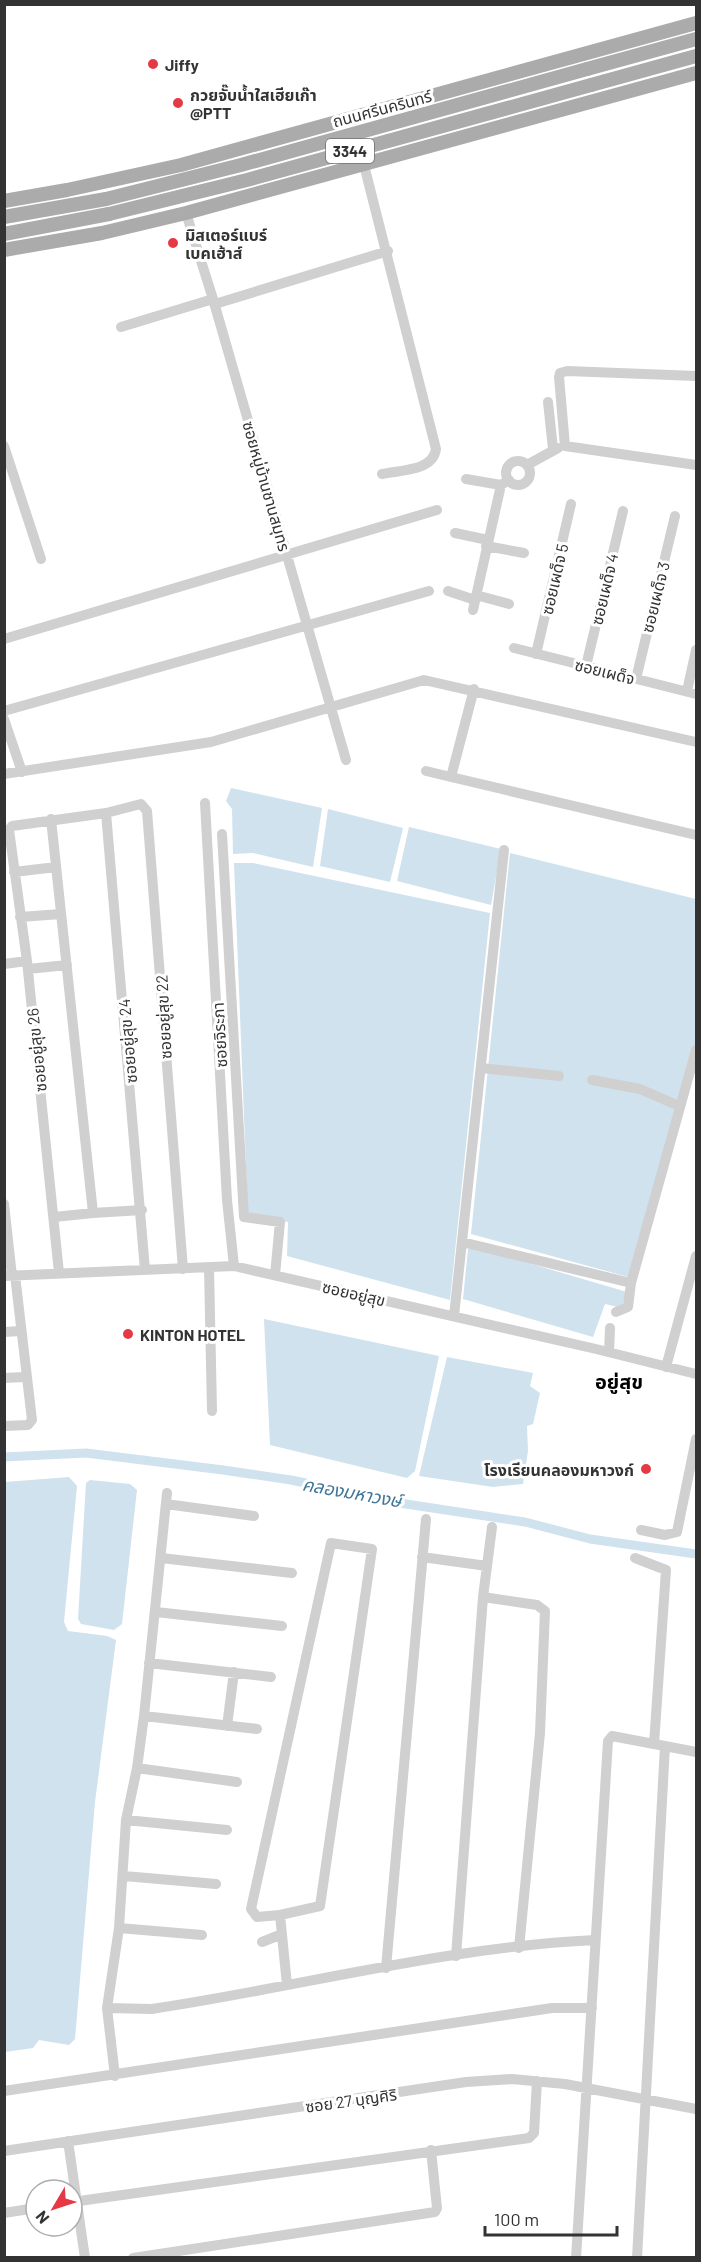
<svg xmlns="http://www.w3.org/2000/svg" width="701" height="2262" font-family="Barlow,'Noto Sans Thai',sans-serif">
  <rect width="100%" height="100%" fill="#fff"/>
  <path fill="#cfe2ee" d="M231,788L322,808L313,867L253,853L233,854L232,809L226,801Z
    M328,809L403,828L390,882L320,866Z
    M409,827L501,849L491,905L397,881Z
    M510,853L696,899V1046L632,1278L471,1234Z
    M234,863H253L490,913L450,1300L287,1256L288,1222L248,1217Z
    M474,1247L627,1292L622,1308L605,1304L593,1337L463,1299L468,1249Z
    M264,1319L439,1356L415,1471L407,1478L270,1445Z
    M447,1357L533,1373L530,1386L540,1393L533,1424L527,1426L528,1451L523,1484L493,1487L419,1476Z
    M69,1477L77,1486L64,1622L68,1631L107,1636L116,1640L95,1802L75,2039L69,2045L39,2040L33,2048L5,2052V1482Z
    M90,1480L130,1484L137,1490L122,1624L114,1630L81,1624L78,1619L86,1483Z"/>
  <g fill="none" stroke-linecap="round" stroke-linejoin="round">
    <path stroke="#cfe2ee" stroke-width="9" d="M4,1457L86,1453L223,1470L291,1480L406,1504L525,1522L590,1539L696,1554"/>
    <path stroke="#d0d0d0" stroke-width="10" d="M364,165L436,449C433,471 401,470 382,474
      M186,213L213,299L346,760
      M215,304L388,251
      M121,327L213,299
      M696,376L567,371L560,373L559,377L565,446L696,465
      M548,402L553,449
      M4,446L41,559
      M506 473a12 12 0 1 1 24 0a12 12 0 1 1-24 0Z
      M527,465L558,448
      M466,479L501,485
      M455,533L488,540
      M486,546L524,553
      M448,591L475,600
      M476,595L509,604
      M473,610L501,485L509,480
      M4,639L437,510
      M514,648L696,694
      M536,654L571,504
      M586,666L623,511
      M636,679L675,516
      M474,689L451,777L696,835
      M687,691L696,650
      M4,711L429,591
      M4,719L22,772
      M426,771L451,777
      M4,774L211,742L424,680L696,742
      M205,803L227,1200L234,1266
      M106,813L145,1270
      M51,819L93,1213L54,1217
      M222,834L244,1217L280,1222L275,1275
      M14,872L56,867
      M20,917L61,914
      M4,964L27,961
      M28,969L67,965
      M481,1068L559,1076
      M592,1080L640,1089L679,1106
      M4,1204L12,1276
      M93,1213L142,1210
      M462,1242L631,1283L696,1050
      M209,1268L212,1411
      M59,1273L27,961L9,830L12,826L106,813L141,804L147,811L183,1269
      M4,1276L234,1266L596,1349L696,1374
      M616,1312L628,1307L631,1283
      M454,1316L504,850
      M4,1332L20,1331
      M609,1352L610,1328
      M666,1367L696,1256
      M4,1378L25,1377
      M4,1426L28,1425L32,1420L15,1275
      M166,1504L254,1516
      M641,1530L665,1535L677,1532L696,1439
      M422,1557L487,1566
      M161,1558L292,1573
      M635,1558L666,1570L654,1744L665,1746L637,2258
      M483,1597L537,1605L545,1611L540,1733L519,1948
      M156,1612L282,1626
      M149,1663L271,1677
      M144,1716L257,1729
      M227,1726L234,1672
      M665,1746L696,1752
      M137,1768L237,1782
      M126,1820L227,1830
      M124,1876L216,1884
      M280,1915L257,1917L251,1909L331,1543L372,1549L320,1906L280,1915L287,1985
      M119,1928L202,1935
      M262,1942L282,1934
      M456,1956L483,1597L492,1527
      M386,1968L426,1519
      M107,2008L152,2009C299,1987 446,1947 595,1940
      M115,2076L107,2008L119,1928L126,1820L137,1768L144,1716L167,1493
      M4,2091L552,2008H592
      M68,2141L85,2258
      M4,2151L466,2082L512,2079L565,2084L696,2109
      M72,2202L529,2138L534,2133L537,2081
      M4,2213L36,2208
      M133,2258L435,2212L437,2208L431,2150
      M576,2258L608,1741L612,1736L654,1744"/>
    <path stroke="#ababab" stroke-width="14" d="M587,69L696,39
      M591,85L696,56
      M4,201L67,190L181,165L696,23
      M4,217L106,199
      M4,234L109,214
      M4,250L102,233L186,213L696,73"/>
    <path stroke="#ababab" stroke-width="14" d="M106,199L241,165L587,69
      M109,214L247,180L591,85"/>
  </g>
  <g fill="#e63946" stroke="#fff" stroke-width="2">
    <circle cx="153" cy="64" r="6"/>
    <circle cx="178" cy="103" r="6"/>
    <circle cx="173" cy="243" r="6"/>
    <circle cx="128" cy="1334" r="6"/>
    <circle cx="646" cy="1469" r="6"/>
  </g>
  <g text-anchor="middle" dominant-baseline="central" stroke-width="6" stroke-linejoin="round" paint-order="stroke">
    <rect fill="#fff" stroke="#707070" stroke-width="1.5" x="326" y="139" width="48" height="24" rx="4.5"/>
    <g font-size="15" font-weight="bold" fill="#333">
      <text x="350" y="151">3344</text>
    </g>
    <g font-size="16" font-weight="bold" fill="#333" stroke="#fff" text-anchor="start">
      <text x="165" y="64">Jiffy</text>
      <text x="190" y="94">กวยจั๊บน้ำใสเฮียเก๊า<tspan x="190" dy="18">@PTT</tspan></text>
      <text x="185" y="234">มิสเตอร์แบร์<tspan x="185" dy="18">เบคเฮ้าส์</tspan></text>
      <text x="140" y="1334">KINTON HOTEL</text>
      <text x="634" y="1469" text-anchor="end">โรงเรียนคลองมหาวงก์</text>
    </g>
    <g font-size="16" fill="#333" stroke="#fff">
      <text transform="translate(382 108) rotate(-15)">ถนนศรีนครินทร์</text>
      <text transform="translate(267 486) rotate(74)">ซอยหมู่บ้านชานสมุทร</text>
      <text transform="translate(554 579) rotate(-77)">ซอยเผด็จ 5</text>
      <text transform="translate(604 589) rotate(-77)">ซอยเผด็จ 4</text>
      <text transform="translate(655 597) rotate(-76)">ซอยเผด็จ 3</text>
      <text transform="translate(605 671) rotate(14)">ซอยเผด็จ</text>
      <text transform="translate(163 1017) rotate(-93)">ซอยอยู่สุข 22</text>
      <text transform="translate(219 1035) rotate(-93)">ซอยจิระภา</text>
      <text transform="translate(127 1041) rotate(-95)">ซอยอยู่สุข 24</text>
      <text transform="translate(36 1050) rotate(-96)">ซอยอยู่สุข 26</text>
      <text transform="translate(354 1293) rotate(13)">ซอยอยู่สุข</text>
      <text transform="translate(351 2100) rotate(-8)">ซอย 27 บุญศิริ</text>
    </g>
    <g font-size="18" font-style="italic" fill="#3f7597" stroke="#fff">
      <text transform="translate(352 1492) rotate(10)">คลองมหาวงษ์</text>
    </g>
    <g font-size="20" font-weight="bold" fill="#000" stroke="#fff">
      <text x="619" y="1381">อยู่สุข</text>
    </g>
  </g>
  <rect width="701" height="2262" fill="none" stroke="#333333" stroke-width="12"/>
  <g transform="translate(54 2208) rotate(231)"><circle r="28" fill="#ffffff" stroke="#adadad" stroke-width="1.5"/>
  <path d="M0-4.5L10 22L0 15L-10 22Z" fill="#e63946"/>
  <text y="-9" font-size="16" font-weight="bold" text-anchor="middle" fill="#333333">N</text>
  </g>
  <path d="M485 2226v9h132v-9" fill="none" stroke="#333333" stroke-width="3"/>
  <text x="494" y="2226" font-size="18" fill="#333333" stroke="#ffffff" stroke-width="4.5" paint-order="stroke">100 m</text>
</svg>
